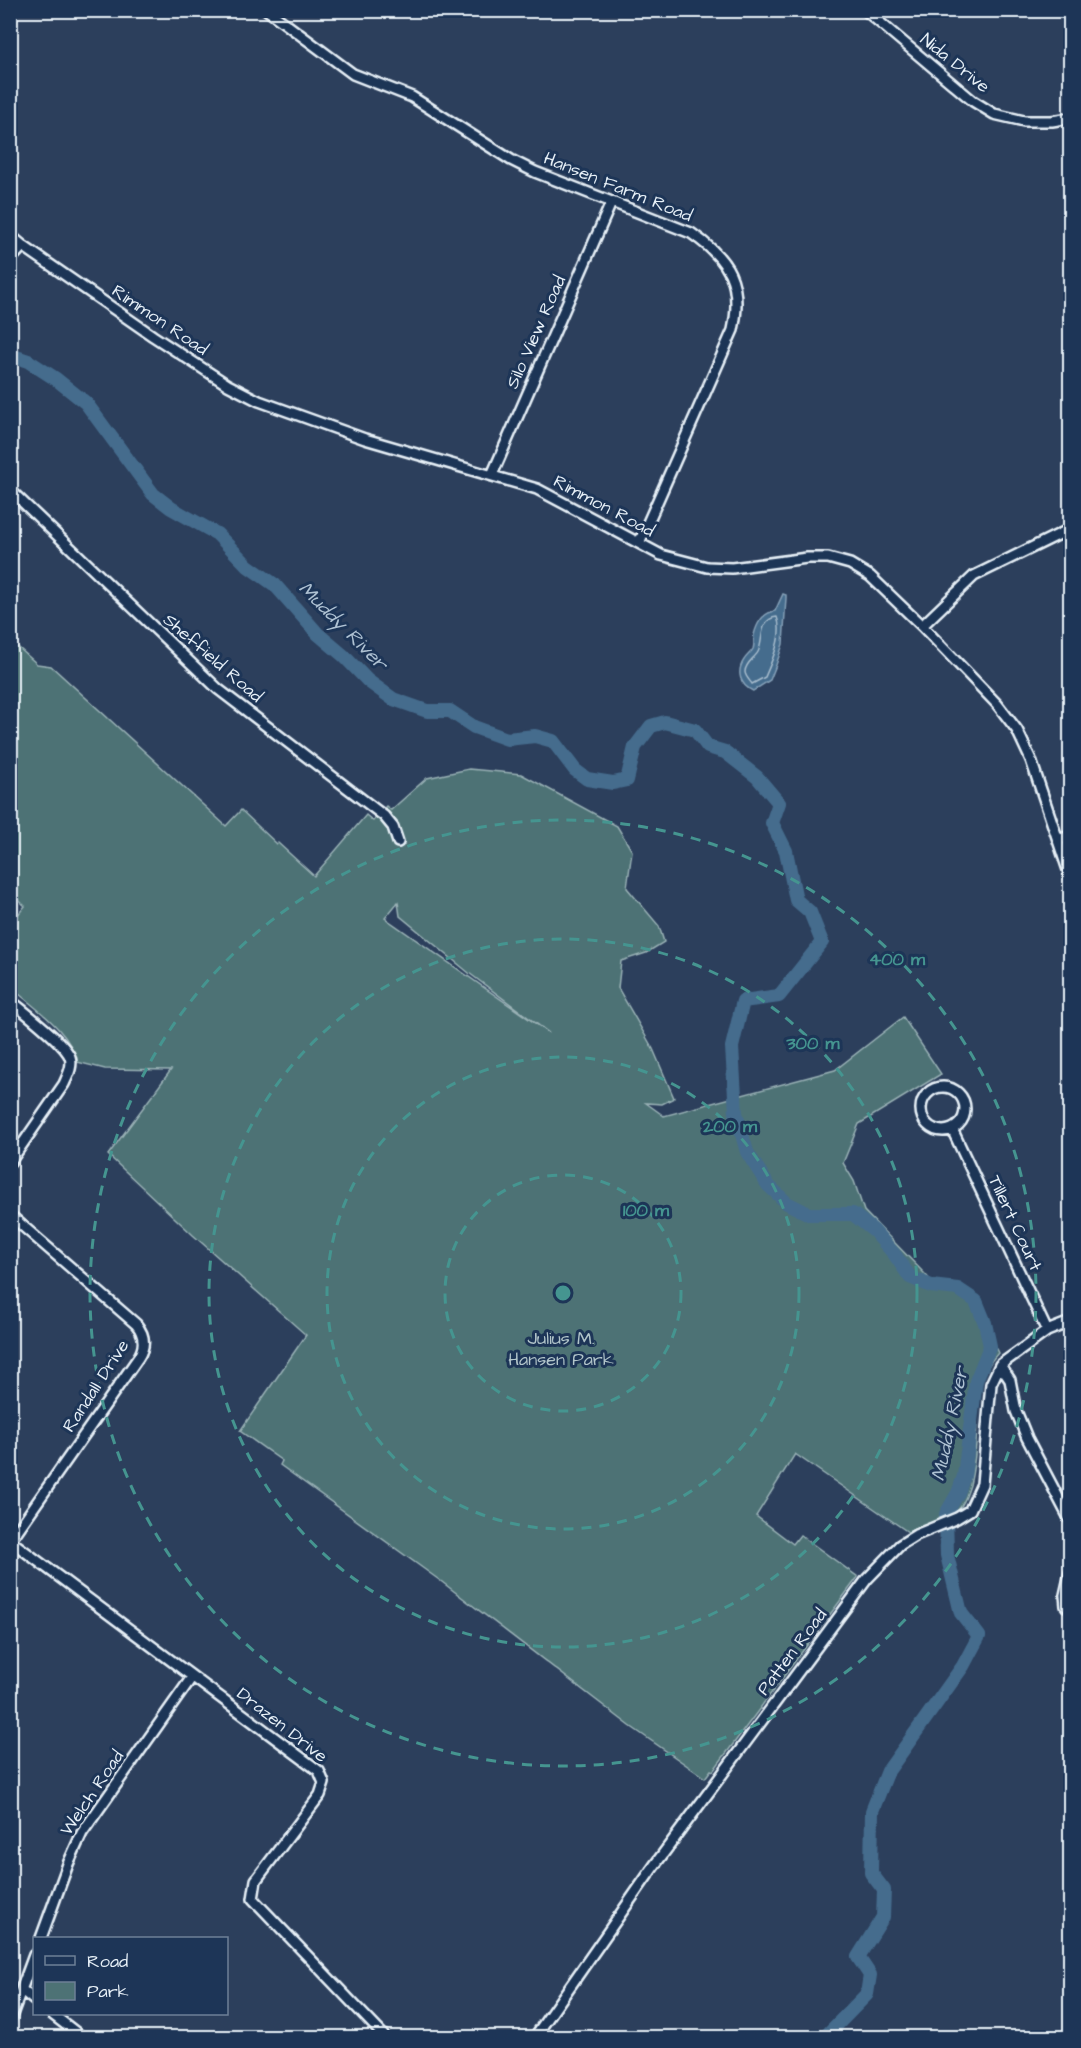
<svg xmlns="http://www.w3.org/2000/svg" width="1081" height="2048" font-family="'Architects Daughter',sans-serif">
  <rect width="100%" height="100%" fill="#2c3f5c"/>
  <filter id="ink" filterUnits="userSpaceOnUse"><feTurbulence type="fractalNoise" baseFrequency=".0167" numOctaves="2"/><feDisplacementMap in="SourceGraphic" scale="12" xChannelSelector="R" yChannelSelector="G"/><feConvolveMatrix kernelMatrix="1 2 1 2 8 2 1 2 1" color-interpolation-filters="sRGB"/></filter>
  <g filter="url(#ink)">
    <path fill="#4d7275" stroke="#9ab2b6" stroke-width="1.5" fill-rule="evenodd" d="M11,641L37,664L51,666L226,826L241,810L277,844L278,843L314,876L366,815L373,821L386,806L391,810L427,778L469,769L521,774L617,826L632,851L627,888L659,926L664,942L646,953L621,961L618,988L653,1049L674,1098L662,1104L646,1103L664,1116L835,1070L903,1017L941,1074L859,1124L843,1163L854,1181L864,1211L924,1273L936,1286L970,1294L998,1353C974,1378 978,1412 976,1444C975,1458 973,1472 970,1485C967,1494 965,1503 958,1510C948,1519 922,1525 908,1532L795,1454L756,1516L793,1544L800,1535L858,1577L713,1771L711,1770L705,1778L630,1726L442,1582L280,1465L282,1461L240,1431L306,1335L193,1235L108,1155L171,1070L105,1069L77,1062C70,1030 34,1008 11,987V923L25,906L11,893ZM398,902L400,916L469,973L549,1033L385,918Z"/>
    <path fill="#456c8d" stroke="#86a1b8" stroke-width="1.5" d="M783,594L786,595V598L783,644L776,665L770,680L753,691C740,685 736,672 744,660C746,656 751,653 753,649C755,644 753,639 754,635C757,623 763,613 775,611Z"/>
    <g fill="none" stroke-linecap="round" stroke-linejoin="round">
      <path stroke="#a7bccd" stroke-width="1.5" d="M777,617C784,634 772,661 765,677L752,684C750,681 745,676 745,672C745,663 755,658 758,652C764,641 758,619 777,617Z"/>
      <path stroke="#456c8d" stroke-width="14" d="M10,355L28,361L56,379L86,403L153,494L171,508L217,534L248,566L275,585L318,634L344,656L368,681L393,699L427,711H450L474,727L507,739L535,736L553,741L575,770L587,779L613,783L627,780L635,747L651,726L665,722L695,730L708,747L725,752L757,777L779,803L772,823L786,851L796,900L810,912L822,942L779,996L743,1001L732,1047L736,1113L747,1152L768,1185L787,1203L809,1214H853L874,1231L895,1255L910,1277L931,1286L958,1289L976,1301L985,1323L990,1346L976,1381L964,1476L958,1493L946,1514L947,1555L961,1613L979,1636L963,1666L888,1771L872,1811L871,1873L884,1890L883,1917L858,1957L870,1975L867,1994L824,2038"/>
      <g stroke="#e8f1f8" stroke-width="14">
        <path id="minor" d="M267,10L353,74L412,97L511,160L535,172L691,233C729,259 743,283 733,330L639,543
          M865,10L973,101L994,114L1024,121H1052L1070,118
          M1069,10L1070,13
          M10,235L23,246L153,336L228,385L259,401L365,439L537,489L661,555L707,567L732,568L807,558H828L850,564L870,576L922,626L997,704L1017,730L1031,760L1070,876
          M10,260L23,246
          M492,475L611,203
          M10,490L218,689L384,816L393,827L398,842
          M922,626L974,576L1070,529
          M1058,840L1070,836
          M10,1000C24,1012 64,1042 70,1057C73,1066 68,1075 64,1084L10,1162
          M921 1109a22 22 0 1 1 44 0a22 22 0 1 1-44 0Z
          M952,1129L1047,1331
          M10,1215L136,1324C145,1335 146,1346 138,1358L10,1541
          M1000,1365L1010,1380L1016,1411L1027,1438L1070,1520
          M11,1541L319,1771L324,1783L320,1795L256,1880L253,1899L386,2038
          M1066,1606L1065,1595L1070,1573
          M41,1938L68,1864L82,1833L192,1677
          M22,1990L34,2000
          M52,2014L83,2038
          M10,2020L34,1955
          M534,2038L654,1866L867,1579L900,1545L916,1535L957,1518L970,1510L982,1484L991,1384L1000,1365L1047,1331L1070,1322"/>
      </g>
      <use href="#minor" stroke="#1d3557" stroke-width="9"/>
    </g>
  </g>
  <g fill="none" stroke="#459590" stroke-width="3" stroke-dasharray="10 8">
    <circle cx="563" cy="1293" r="118"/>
    <circle cx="563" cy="1293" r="236"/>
    <circle cx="563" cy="1293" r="354"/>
    <circle cx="563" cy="1293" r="473"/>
  </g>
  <g text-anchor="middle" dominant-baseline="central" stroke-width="6" stroke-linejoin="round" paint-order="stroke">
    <g font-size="18" fill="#e8f1f8" stroke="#1d3557">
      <text transform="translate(955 63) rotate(39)">Nida Drive</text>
      <text transform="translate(618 187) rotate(22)">Hansen Farm Road</text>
      <text transform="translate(160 320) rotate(34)">Rimmon Road</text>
      <text transform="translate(536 332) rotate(-66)">Silo View Road</text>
      <text transform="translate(604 506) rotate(28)">Rimmon Road</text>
      <text transform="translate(213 658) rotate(41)">Sheffield Road</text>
      <text transform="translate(1015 1223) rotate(65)">Tillert Court</text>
      <text transform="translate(96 1386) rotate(-57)">Randall Drive</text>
      <text transform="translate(792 1652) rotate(-53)">Patten Road</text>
      <text transform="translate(282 1725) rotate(38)">Drazen Drive</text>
      <text transform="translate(92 1793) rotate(-56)">Welch Road</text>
    </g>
    <g font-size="18" fill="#b2c5ca" stroke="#1d3557">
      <text x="561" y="1338">Julius M.<tspan x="561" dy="21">Hansen Park</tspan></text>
    </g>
    <g font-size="20" font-style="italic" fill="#afc2d3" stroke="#1d3557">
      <text transform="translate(343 626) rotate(45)">Muddy River</text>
      <text transform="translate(950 1424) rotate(-78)">Muddy River</text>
    </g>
  </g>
  <circle cx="563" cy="1293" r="9" fill="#459590" stroke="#1d3557" stroke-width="3"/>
  <g font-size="18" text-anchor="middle" font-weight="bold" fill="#459590" stroke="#1d3557" stroke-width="6" stroke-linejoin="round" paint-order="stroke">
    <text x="897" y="965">400 m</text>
    <text x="813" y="1049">300 m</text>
    <text x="730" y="1132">200 m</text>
    <text x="646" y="1216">100 m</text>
  </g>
  <rect width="1081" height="2048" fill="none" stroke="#1d3557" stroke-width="36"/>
  <rect x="18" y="18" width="1045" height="2012" fill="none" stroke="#e8f1f8" stroke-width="2" filter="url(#ink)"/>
  <rect x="33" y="1937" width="195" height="78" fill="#1d3557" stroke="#6e8097" stroke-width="1.5"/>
  <rect x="45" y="1956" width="30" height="9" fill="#1d3557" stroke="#6e8097" stroke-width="1.5"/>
  <text x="87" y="1967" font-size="18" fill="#e8f1f8">Road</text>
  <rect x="45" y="1982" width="30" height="18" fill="#4d7275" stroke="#6e8097" stroke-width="1.5"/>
  <text x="87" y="1997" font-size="18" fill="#e8f1f8">Park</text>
</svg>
